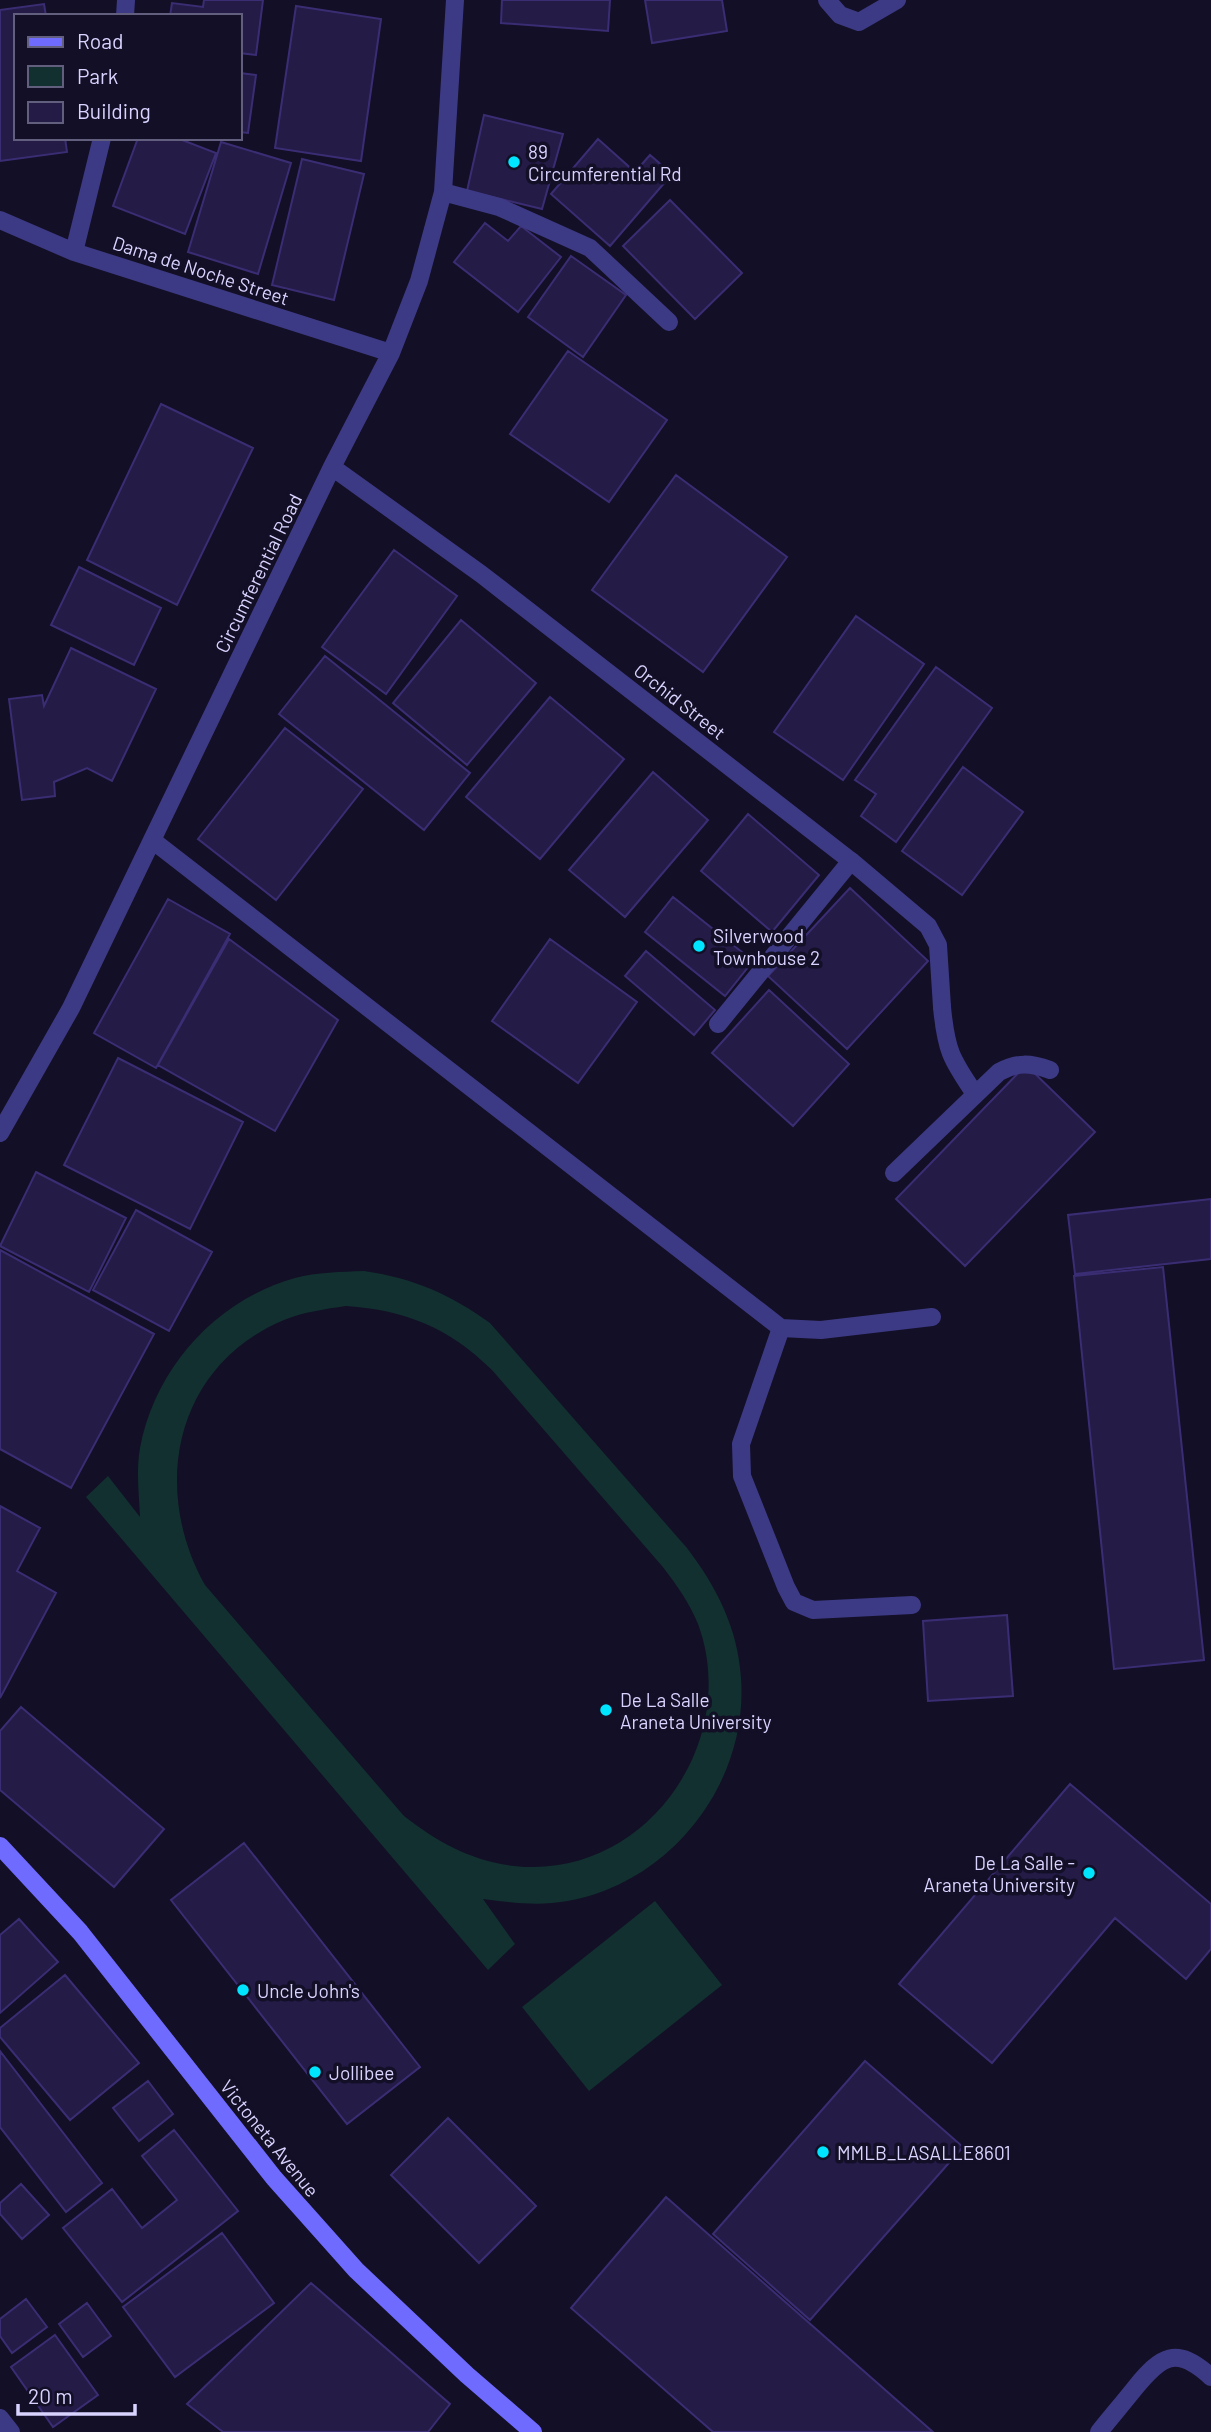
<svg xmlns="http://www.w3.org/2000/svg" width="1211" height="2432" font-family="Barlow,sans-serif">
  <rect width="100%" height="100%" fill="#130f26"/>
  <path fill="#12302f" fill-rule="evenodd" d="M364,1271C413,1278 450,1294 490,1323L687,1548C716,1586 738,1628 741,1678C749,1788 663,1893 552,1903C529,1905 507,1902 483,1899L515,1944L488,1970L86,1497L108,1476L140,1517C139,1494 136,1471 140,1448C155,1368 216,1300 295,1278C317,1272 341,1272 364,1271ZM346,1306C406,1310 449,1328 492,1370L662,1566C676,1584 689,1602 698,1624C740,1738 652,1869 530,1867C481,1866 441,1845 404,1816L205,1585C151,1489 174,1366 284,1320C304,1312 325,1309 346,1306Z
    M655,1901L722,1985L589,2091L522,2007Z"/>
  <path fill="#241b47" stroke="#3b2d73" stroke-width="2" d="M204,0H263L256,55L240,53V16H170L172,3L203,7Z
    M502,0H610L608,31L501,23Z
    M645,0H722L727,31L652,43Z
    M44,4L46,16H16V138H65L67,152L0,161V10Z
    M296,6L381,19L361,161L275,148Z
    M240,73L256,75L248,133L240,132Z
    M484,115L563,134L542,209L467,191Z
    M138,138H177L216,153L185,234L113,206Z
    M598,139L635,172L650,155L672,174L610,246L551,194Z
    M221,142L291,163L258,274L188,252Z
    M302,159L364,174L334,300L272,285Z
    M670,200L742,273L695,319L623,246Z
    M485,223L508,241L521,226L561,257L518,312L454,262Z
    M571,256L626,295L583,357L528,317Z
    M568,351L667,420L609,502L510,434Z
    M161,404L253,448L177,605L87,560Z
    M676,475L787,557L703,672L592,590Z
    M394,550L457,596L386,694L322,647Z
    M79,567L161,608L134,665L51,625Z
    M856,616L924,664L843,780L774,732Z
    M461,620L536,683L467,765L393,703Z
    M71,648L156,689L112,781L87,768L54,782L55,796L22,800L9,699L42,695L44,706Z
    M325,656L470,773L424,830L279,714Z
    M936,667L992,708L896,842L861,816L876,794L855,780Z
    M550,697L624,759L540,859L466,797Z
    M285,728L363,789L276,900L198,839Z
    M963,767L1023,812L962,895L902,851Z
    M653,772L708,820L625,917L569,870Z
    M748,814L819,875L772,932L701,871Z
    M850,888L928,961L847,1049L768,976Z
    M673,897L753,961L725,996L645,932Z
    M168,899L230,934L156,1068L94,1033Z
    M229,939L338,1020L275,1131L158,1065Z
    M550,939L637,1002L578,1083L492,1021Z
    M646,951L715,1010L694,1035L625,976Z
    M769,990L849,1064L793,1126L712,1053Z
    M118,1058L243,1122L190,1229L64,1165Z
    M1026,1065L1095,1132L965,1266L896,1199Z
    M36,1172L126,1218L89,1292L0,1246Z
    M1211,1199V1259L1075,1274L1068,1215Z
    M136,1210L212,1252L169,1331L93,1290Z
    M0,1250L154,1334L71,1488L0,1449Z
    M1163,1267L1204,1660L1114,1669L1074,1276Z
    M0,1506L40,1528L17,1571L56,1593L0,1698Z
    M1007,1615L1013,1696L928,1701L923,1621Z
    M21,1707L164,1829L114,1887L0,1790V1731Z
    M1070,1784L1211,1904V1949L1186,1979L1115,1918L992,2063L899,1984Z
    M244,1843L420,2067L347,2124L171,1900Z
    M19,1919L58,1962L0,2013V1935Z
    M65,1975L139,2063L70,2120L0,2037V2028Z
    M0,2051L102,2183L66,2212L0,2127Z
    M865,2061L963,2147L810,2320L713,2234Z
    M148,2081L173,2114L139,2141L113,2108Z
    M448,2118L536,2206L479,2263L391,2175Z
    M174,2130L238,2211L122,2302L63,2228L112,2189L142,2228L177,2200L142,2156Z
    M21,2184L49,2215L22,2239L0,2214V2203Z
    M666,2197L933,2432H713L571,2308Z
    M222,2233L274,2303L175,2377L123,2307Z
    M311,2283L450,2404L428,2432H223L187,2404Z
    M26,2299L47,2327L12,2353L0,2336V2319Z
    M87,2303L111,2336L83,2357L59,2324Z
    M55,2335L98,2395L53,2427L11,2367Z"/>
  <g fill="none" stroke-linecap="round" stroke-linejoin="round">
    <path stroke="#3d3a85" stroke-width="18" d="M942,1007C946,1050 951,1059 975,1094
      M718,1024L851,861
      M894,1173L999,1072C1018,1062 1030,1063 1050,1070
      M781,1328L741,1444L742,1476L786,1587L794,1602L813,1610L912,1605
      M1099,2432C1111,2417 1123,2403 1135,2388C1161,2356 1176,2345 1211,2377"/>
    <path stroke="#3d3a85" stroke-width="18" d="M827,0L840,15L859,22L897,0
      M125,16L126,0
      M443,192L499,207L590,248L669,322
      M0,220L74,252L391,353
      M74,252L102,138
      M332,467L481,574L851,861L928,926L938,945L942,1007
      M152,840L781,1328L821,1330L932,1317
      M0,1133L71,1008L332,467L391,353L419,281L443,192L455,0
      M0,2418L11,2432"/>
    <path stroke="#6f6bff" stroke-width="18" d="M0,1846L80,1932L274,2178L356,2270L467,2375L533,2432"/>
  </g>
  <g fill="#00e5ff" stroke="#130f26" stroke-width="2.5">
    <circle cx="514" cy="162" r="7"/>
    <circle cx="699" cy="946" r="7"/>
    <circle cx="606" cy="1710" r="7"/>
    <circle cx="1089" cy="1873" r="7"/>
    <circle cx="243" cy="1990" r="7"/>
    <circle cx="315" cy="2072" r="7"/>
    <circle cx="823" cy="2152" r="7"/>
  </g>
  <g text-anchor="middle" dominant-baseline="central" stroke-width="7" stroke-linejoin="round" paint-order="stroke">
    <g font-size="19" fill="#d9d4ff" stroke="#130f26" text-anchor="start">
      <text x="528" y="151">89<tspan x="528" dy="22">Circumferential Rd</tspan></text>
      <text x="713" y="935">Silverwood<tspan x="713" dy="22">Townhouse 2</tspan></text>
      <text x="620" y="1699">De La Salle<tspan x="620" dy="22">Araneta University</tspan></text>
      <text x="1075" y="1862" text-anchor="end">De La Salle -<tspan x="1075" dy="22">Araneta University</tspan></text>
      <text x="257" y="1990">Uncle John's</text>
      <text x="329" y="2072">Jollibee</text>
      <text x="837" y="2152">MMLB_LASALLE8601</text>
    </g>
    <g font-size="19" fill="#d9d4ff" stroke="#130f26">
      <text transform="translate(201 270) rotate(18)">Dama de Noche Street</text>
      <text transform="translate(258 573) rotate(-64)">Circumferential Road</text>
      <text transform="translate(680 701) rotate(38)">Orchid Street</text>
      <text transform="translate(270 2138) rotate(51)">Victoneta Avenue</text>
    </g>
  </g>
  <rect x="14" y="14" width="228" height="126" fill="#130f26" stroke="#625e7d" stroke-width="2"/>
  <rect x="28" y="37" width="35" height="10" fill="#6f6bff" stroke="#625e7d" stroke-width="2"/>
  <text x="77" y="49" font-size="21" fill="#d9d4ff">Road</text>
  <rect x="28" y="66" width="35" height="21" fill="#12302f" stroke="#625e7d" stroke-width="2"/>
  <text x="77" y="84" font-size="21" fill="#d9d4ff">Park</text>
  <rect x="28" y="102" width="35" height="21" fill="#241b47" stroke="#625e7d" stroke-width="2"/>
  <text x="77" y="119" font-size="21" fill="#d9d4ff">Building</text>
  <path d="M18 2404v10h117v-10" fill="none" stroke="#d9d4ff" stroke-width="3.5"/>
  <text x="28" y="2404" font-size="21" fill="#d9d4ff" stroke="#130f26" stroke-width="5" paint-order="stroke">20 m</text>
</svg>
